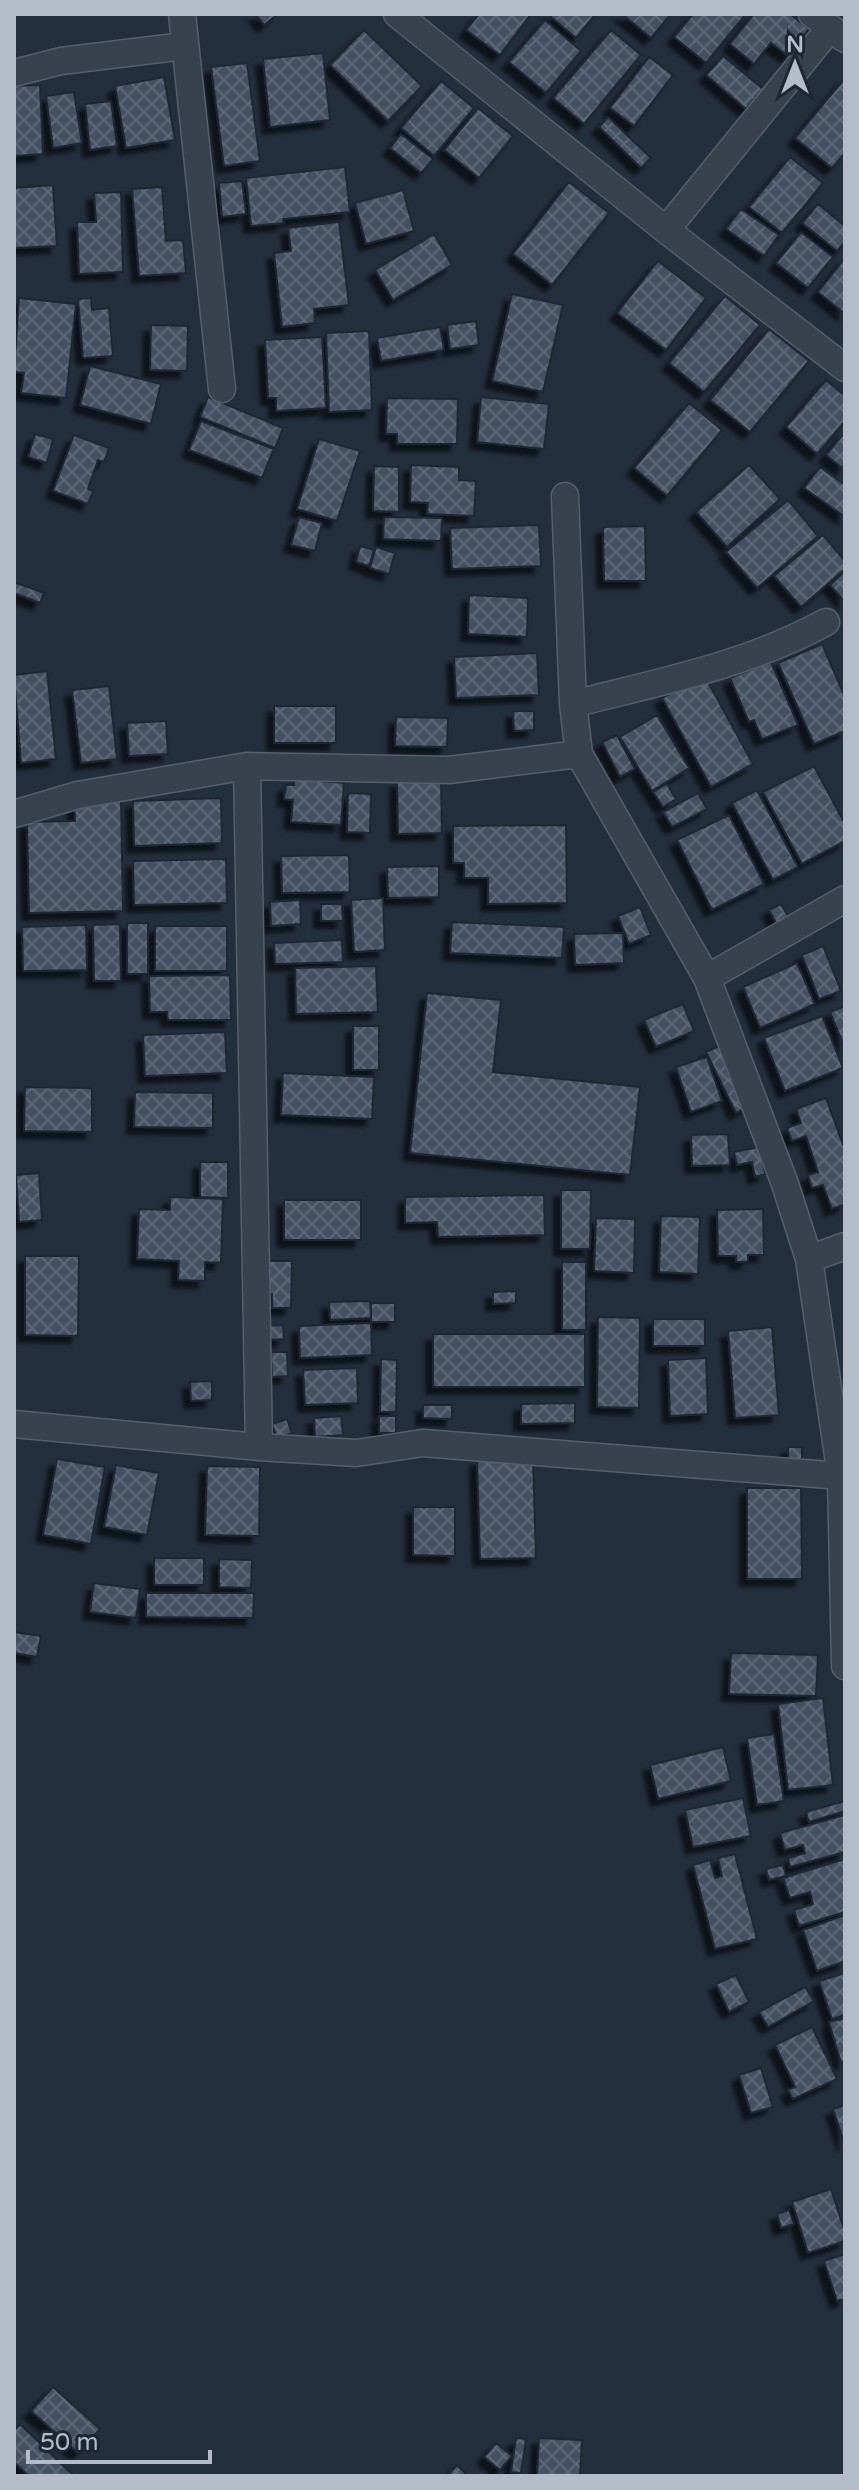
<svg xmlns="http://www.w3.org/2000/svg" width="859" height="2490" font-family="'Varela Round',sans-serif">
  <defs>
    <pattern id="building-cross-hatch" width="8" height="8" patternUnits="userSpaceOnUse" patternTransform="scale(2)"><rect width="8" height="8" fill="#455162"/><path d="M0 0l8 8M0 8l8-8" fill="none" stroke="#5d6877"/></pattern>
    <filter id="shadow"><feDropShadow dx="-7" dy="7" stdDeviation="2" flood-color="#0009"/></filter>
  </defs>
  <rect width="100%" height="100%" fill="#242f3e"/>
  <path fill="url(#building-cross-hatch)" stroke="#1f2835" stroke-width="2" filter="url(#shadow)" d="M255,14H278L264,25Z
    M479,14H531L500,55L466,30Z
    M551,14H594L595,15L576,38L550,16Z
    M622,14H671L651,38Z
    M693,14H746L706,63L674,37Z
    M754,14H790L809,29L788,56L771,43L754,64L730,44Z
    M545,20L581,51L546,93L509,62Z
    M364,30L422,86L388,121L330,65Z
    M611,30L641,55L584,124L553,98Z
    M323,53L330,120L270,127L263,59Z
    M723,56L763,89L746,109L706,75Z
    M649,57L673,75L634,126L610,108Z
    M247,63L260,161L224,166L211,67Z
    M164,77L175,140L126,148L115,86Z
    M845,78V153L832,168L795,138Z
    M441,81L474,108L434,156L401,128Z
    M40,85L43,154L14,156L15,86Z
    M74,92L82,143L53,148L46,96Z
    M111,101L117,146L90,150L85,104Z
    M478,108L513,136L479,178L444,150Z
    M608,117L651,158L641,168L599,127Z
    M401,134L433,159L421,173L390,148Z
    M790,157L823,183L782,233L749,207Z
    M345,167L350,212L283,219L284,223L251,226L246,178Z
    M242,181L246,214L222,217L219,183Z
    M569,182L609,213L552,285L513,254Z
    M53,185L57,246L14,248V188Z
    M162,187L166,241L183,240L186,273L139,276L132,189Z
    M403,190L414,231L366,244L355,203Z
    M121,192L123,272L79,274L77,222H96L94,193Z
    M818,204L845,226V242L837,251L802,223Z
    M741,209L779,235L764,256L726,229Z
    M339,222L349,305L314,309L315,323L282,327L274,253L291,251L288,228Z
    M801,232L833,257L808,288L776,263Z
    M434,234L452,265L393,300L375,270Z
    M845,258V314L818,292Z
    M658,261L706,298L666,350L617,313Z
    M512,294L563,305L543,392L492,381Z
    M725,296L760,325L704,392L669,363Z
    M19,298L76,304L66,398L21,393L24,373L14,372Z
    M91,298L92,310L109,308L113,356L83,358L78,299Z
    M476,321L479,345L450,349L447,325Z
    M151,325L188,326L187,371L150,370Z
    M440,327L444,350L381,361L377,338Z
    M769,329L809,361L750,432L710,400Z
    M369,331L372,410L329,412L326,333Z
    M322,337L326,408L276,411V398H268L265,340Z
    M90,366L161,384L151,424L80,405Z
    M826,380L844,395L845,421L817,454L786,427Z
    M208,397L283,428L275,448L200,417Z
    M481,397L549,404L544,449L477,442Z
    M387,398L458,399L457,444H397V434H386Z
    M689,403L722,430L667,496L634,468Z
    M201,421L274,449L262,478L189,450Z
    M845,432V464L842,468L826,455Z
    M35,434L53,439L47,463L28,457Z
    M74,435L109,448L104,462L98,460L88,489L93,491L88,504L53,491Z
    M319,439L360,451L337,521L297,509Z
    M411,465L459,467V480L476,481L474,516L427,514L428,503L410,502Z
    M749,465L780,499L727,547L696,512Z
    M374,466L399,467V512L373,511Z
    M820,467L845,485V517L804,488Z
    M788,500L818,536L757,588L726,552Z
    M299,517L322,523L315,551L291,545Z
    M384,517L442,518L441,541L383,539Z
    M539,525L541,566L452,569L450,528Z
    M645,526L646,581H604L603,527Z
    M823,535L845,561V569L801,607L774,576Z
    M360,546L374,550L369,566L356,562Z
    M376,547L395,553L389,574L370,568Z
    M845,571V602L830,585Z
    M14,582L44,593L40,603L14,593Z
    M469,595L528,598L527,637L468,634Z
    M822,644L845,697V731L814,744L778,663Z
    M537,653L539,695L456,698L454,657Z
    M771,662L798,725L762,739L754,720L749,722L730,678Z
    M47,671L56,759L21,763L14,675Z
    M704,675L753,764L711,787L662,698Z
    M109,686L117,759L81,763L72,690Z
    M274,706H336V743H274Z
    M513,711H534V730L514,731Z
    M657,715L689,768L652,791L620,737Z
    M396,717L448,718L447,747L395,746Z
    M166,721L168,754L129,756L127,723Z
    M617,735L635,769L620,777L602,742Z
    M814,766L845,824V841L802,864L763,792Z
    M294,779L344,783L341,825L291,822L293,800L284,799L286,785H294Z
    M397,781H441L442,833L398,834Z
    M667,784L676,799L663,807L653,792Z
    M757,790L798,867L773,880L732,803Z
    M348,793L371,794L370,833L347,832Z
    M698,793L707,809L672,827L663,812Z
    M221,798L222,843L134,846L133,801Z
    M121,799L123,911L29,913L27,822L75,821L74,800Z
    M729,815L764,884L712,910L677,840Z
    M566,825L567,903L488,904V878H464V863H453V826Z
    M349,855L350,892L282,893L281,856Z
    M226,859L227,903L134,905L133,861Z
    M439,866V897L388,898L387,867Z
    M383,898L385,950L354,952L351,900Z
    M300,900L301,924L271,926L270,902Z
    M321,904H342L343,921H321Z
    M781,904L789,918L777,924L769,910Z
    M640,907L651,935L629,944L618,916Z
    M452,922L564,927L562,958L450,953Z
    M127,923H148V974H127Z
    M120,924L121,981H94L93,925Z
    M86,925L87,970L23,971L22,927Z
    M155,926H227V971H155Z
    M623,933L624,963L575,965L574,934Z
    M342,940L343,962L275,964L274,943Z
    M823,946L841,991L819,999L802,955Z
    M797,963L815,1004L760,1028L743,987Z
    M376,966L378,1012L296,1014L295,968Z
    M230,975L231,1020H168L167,1012H150L149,976Z
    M427,993L501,1000L493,1072L640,1087L630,1175L410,1153Z
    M683,1004L694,1031L656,1047L644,1020Z
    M845,1006V1049L830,1012Z
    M822,1016L843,1068L785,1091L764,1038Z
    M353,1026H379V1070H353Z
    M225,1032L227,1073L145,1076L143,1035Z
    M719,1046L748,1106L736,1113L706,1052Z
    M707,1057L722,1101L691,1112L676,1067Z
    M283,1073L374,1077L372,1119L281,1115Z
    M25,1087L92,1088V1132L24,1131Z
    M135,1092L213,1093V1128L134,1127Z
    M826,1098L845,1150V1204L832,1209L823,1185L812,1188L808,1175L818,1172L806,1136L792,1141L787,1128L801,1123L796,1109Z
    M728,1134L730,1165L692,1166L691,1135Z
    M759,1147L765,1174L755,1177L752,1162L737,1165L734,1152Z
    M200,1162H228V1198L200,1197Z
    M39,1173L42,1220L19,1222L16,1175Z
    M561,1190H591L590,1249H561Z
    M544,1195L545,1235L438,1237L437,1222L405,1223V1197Z
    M170,1197L223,1199L221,1263L205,1262V1281L178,1280L179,1261L137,1259L139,1209L170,1210Z
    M284,1200H361V1240H284Z
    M763,1209L764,1255H748V1262H736V1256H718L717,1210Z
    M661,1216L700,1217L698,1274L659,1272Z
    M596,1218L635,1219L634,1273L594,1271Z
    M25,1256H79L78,1336L25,1335Z
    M267,1261H292L291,1308H272V1294H267Z
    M562,1262H586V1330H562Z
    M516,1291V1303L493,1304V1292Z
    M370,1301L371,1318L330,1320L329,1302Z
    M371,1303H395V1322H371Z
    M598,1317L640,1318L639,1408L597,1407Z
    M653,1319H705V1346H653Z
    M371,1323L372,1355L300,1358L299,1326Z
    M283,1325L284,1339L268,1340L267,1326Z
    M772,1327L779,1415L735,1418L728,1331Z
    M433,1334H585V1387H433Z
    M271,1352H287L288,1376L272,1377Z
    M706,1358L708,1414L670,1416L668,1360Z
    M381,1359L397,1360L396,1412H380Z
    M357,1368L358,1403L305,1405L303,1370Z
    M212,1381V1400L191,1401L190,1382Z
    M575,1403V1423L521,1424V1404Z
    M423,1405H452V1419L423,1418Z
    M341,1416L343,1435L315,1437L314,1418Z
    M379,1416H396V1433H379Z
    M287,1419L292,1433L277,1438L272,1424Z
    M788,1447H802V1460H788Z
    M533,1458L536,1558L480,1559L477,1459Z
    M57,1459L105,1467L91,1544L43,1535Z
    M116,1465L159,1473L147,1535L104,1527Z
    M207,1466L260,1467L259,1536L205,1535Z
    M747,1488H801L802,1579H747Z
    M413,1507H455V1556L413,1555Z
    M154,1558H204V1585H154Z
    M219,1559L252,1560L251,1588L219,1587Z
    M94,1583L140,1589L136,1618L90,1612Z
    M146,1593H254L253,1618L146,1617Z
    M14,1632L41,1636L37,1657L14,1653Z
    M731,1653L818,1655L816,1696L729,1694Z
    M823,1698L833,1785L788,1790L778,1704Z
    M774,1734L784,1801L757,1805L747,1738Z
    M723,1747L731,1781L658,1799L650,1765Z
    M743,1798L751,1836L693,1847L685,1810Z
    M845,1801V1811L809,1822L806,1812Z
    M845,1815V1852L790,1867L788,1858L805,1853L803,1845L785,1850L780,1833Z
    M735,1854L757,1939L715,1949L693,1865L710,1860L715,1878L722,1876L718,1858Z
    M845,1859V1912L799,1926L794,1910L813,1904L810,1892L790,1898L783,1878Z
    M783,1865L786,1876L769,1880L766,1869Z
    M845,1915V1961L817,1971L803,1930Z
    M845,1973V2015L832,2019L819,1981Z
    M736,1975L749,2002L729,2012L716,1984Z
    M805,1987L814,2001L768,2027L759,2012Z
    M845,2018V2062L841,2063L829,2022Z
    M812,2027L837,2079L793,2099L788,2090L795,2087L775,2045Z
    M761,2068L773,2107L751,2113L739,2075Z
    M845,2105V2145L833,2109Z
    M831,2189L845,2232V2241L808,2253L792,2202Z
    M789,2210L794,2224L781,2228L777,2214Z
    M845,2254V2299L837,2301L824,2261Z
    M53,2387L100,2429L78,2453L31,2411Z
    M20,2424L74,2476H29L14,2462V2430Z
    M516,2438L526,2439L521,2473L511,2472Z
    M539,2438L582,2440L580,2476H537Z
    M496,2443L512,2456L500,2470L484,2457Z
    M457,2465L468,2476H447Z"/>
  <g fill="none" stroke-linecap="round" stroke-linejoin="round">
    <g stroke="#565f6c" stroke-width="29">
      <path id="minor" d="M182,14L222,389
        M397,14L666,230L845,368
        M812,14L845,39
        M14,73L61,61L184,46
        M666,230L830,28
        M565,496L573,704L579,754L707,978L785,1184L809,1259L841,1476L845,1666
        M573,704C659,682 748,665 826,622
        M14,814L78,795L247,766
        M707,978L845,899
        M809,1259L845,1246
        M14,1424L259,1447L356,1453L423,1443L841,1476
        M259,1447L247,766L449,770L579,754"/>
    </g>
    <use href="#minor" stroke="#38414e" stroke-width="26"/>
  </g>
  <rect width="859" height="2490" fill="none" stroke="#b4bcc9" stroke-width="32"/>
  <g transform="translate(795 64)" stroke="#1d2633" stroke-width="6" paint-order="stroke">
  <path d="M0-6L14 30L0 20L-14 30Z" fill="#b4bcc9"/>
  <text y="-12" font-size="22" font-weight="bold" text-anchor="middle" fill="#b4bcc9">N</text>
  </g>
  <path d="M28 2450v12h182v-12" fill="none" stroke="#b4bcc9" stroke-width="4"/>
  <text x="40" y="2450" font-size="24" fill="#b4bcc9" stroke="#1d2633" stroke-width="6" paint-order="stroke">50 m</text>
</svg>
